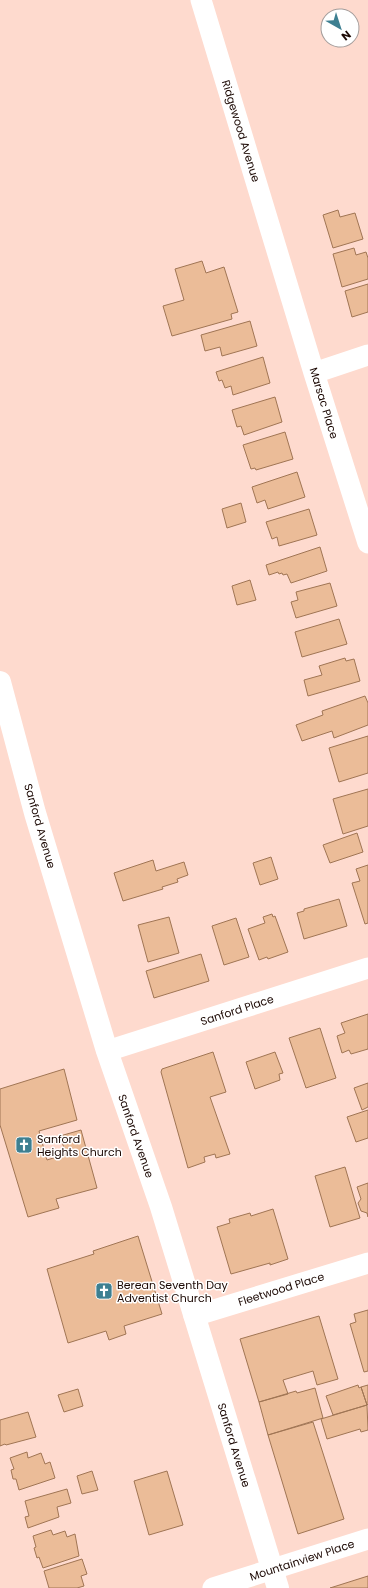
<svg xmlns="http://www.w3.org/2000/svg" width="368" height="1588" font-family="Poppins,sans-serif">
  <rect width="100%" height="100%" fill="#fedace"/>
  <path fill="#ebbc98" stroke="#a07554" d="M338,210L340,217L355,213L363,239L333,248L323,215Z
    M354,248L356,255L366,252L368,258V279L342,287L333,254Z
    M202,261L206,273L224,267L238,312L231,314L232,319L172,336L163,306L184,300L175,269Z
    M368,284V312L352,317L345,291Z
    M250,321L257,346L222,356L220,347L205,351L201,335Z
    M263,357L270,383L233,395L231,386L225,388L222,380L219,381L216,372Z
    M275,397L282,422L244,435L241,426L237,427L232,410Z
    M285,432L293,459L256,470L255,468L251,469L243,445Z
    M297,472L305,497L268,509L265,500L257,503L252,487Z
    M241,503L246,522L227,528L222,509Z
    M309,509L317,535L279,546L277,537L272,539L266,522Z
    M320,547L327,571L291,583L287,574L283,575L282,573L279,574L278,572L269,575L266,565Z
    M250,580L256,600L237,605L232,586Z
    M330,583L337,606L296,618L291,602L298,600L296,592Z
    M339,619L347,644L302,657L295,632Z
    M345,658L346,661L354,659L360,681L308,696L304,680L322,675L319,666Z
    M365,696L368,703V725L334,738L332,731L302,741L296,725L323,715L322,711Z
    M368,736V773L339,782L329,748Z
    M368,789V826L343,834L333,799Z
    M357,833L363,852L330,863L323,845Z
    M271,857L278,879L260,885L253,863Z
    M153,860L156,871L184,862L188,875L177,879L178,882L162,887L163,889L123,901L114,873Z
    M368,865V923L365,924L352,883L360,881L356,869Z
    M339,899L347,926L304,939L297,913L304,911V909Z
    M272,914L273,917L275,916L288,952L268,959L267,957L259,960L248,929L265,923L263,917Z
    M169,917L179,953L148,962L138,925Z
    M236,918L249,957L224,965L212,926Z
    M201,954L209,981L154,998L146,971Z
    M368,1014V1049L351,1054L349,1050L342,1053L337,1036L345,1033L341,1023Z
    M320,1028L336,1078L306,1088L289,1038Z
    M213,1052L226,1092L210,1097L230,1154L216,1158L215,1154L204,1157L205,1162L188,1168L161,1072L162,1069Z
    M275,1052L283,1073L279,1074L280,1080L255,1089L246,1062Z
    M64,1069L77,1120L39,1131L47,1160L66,1154L60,1136L81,1130L97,1188L56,1199L59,1208L28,1217L0,1125V1089Z
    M368,1083V1107L362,1110L354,1088Z
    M368,1110V1138L356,1142L347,1117Z
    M345,1167L360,1218L330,1227L315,1176Z
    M368,1183V1217L367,1213L361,1211L358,1203L361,1199L357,1187Z
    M273,1209L288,1259L270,1265V1263L231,1274L217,1227L230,1223L229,1219L250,1213L251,1216Z
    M138,1236L162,1314L124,1326L126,1334L109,1340L106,1331L68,1343L47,1269L94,1254L93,1251Z
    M368,1310V1371L364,1372L350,1324L356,1322L354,1314Z
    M319,1316L338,1379L317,1385L313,1371L283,1380L288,1394L259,1402L240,1339Z
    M358,1385L359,1388L361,1387L367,1405L333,1415L326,1396Z
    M368,1385V1404L367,1405L361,1387Z
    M315,1388L323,1418L268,1435L259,1402L296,1391L297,1393Z
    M78,1389L83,1406L64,1412L58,1395Z
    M367,1405L368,1430L361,1432L360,1429L327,1439L321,1419Z
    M28,1412L36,1437L6,1445L5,1444L0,1446V1420Z
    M313,1422L344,1519L298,1534L268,1435Z
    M27,1452L28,1458L41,1453L45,1464L50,1462L55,1478L19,1490L16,1479H13L11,1470L14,1469L10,1458Z
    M92,1471L98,1490L82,1494L77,1476Z
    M167,1471L183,1525L149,1535L134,1481Z
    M67,1489L71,1503L57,1507L59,1517L28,1528L25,1517L29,1516L25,1501Z
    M51,1530L53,1535L65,1531L67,1537L75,1534L79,1556L43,1568L39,1557L37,1558L34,1548L36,1547L33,1536Z
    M82,1559L87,1574L81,1576L84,1586L77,1588H49L44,1571Z
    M368,1576V1588H330Z"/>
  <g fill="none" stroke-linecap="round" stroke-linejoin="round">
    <path stroke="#fff" stroke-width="21" d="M201,0L314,373L368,543
      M314,373L368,355
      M107,1051L368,968
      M194,1316L368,1263
      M213,1588L368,1539"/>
    <path stroke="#fff" stroke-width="22" d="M0,682L35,813L107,1051L161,1207L278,1588"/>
  </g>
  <defs>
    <g id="church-square" transform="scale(0.9)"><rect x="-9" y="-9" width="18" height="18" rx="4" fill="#3d7f91" stroke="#fff"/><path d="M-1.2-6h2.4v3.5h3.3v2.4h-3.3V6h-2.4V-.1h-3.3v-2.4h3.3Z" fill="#fff"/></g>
  </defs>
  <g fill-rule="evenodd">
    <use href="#church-square" x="24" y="1145"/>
    <use href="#church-square" x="104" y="1291"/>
  </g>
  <g text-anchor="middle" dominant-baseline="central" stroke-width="3" stroke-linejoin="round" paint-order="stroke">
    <g font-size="11" fill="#1c0904" stroke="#fff">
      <text transform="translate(241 131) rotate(73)">Ridgewood Avenue</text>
      <text transform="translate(324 403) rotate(73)">Marsac Place</text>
      <text transform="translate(40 826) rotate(74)">Sanford Avenue</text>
      <text transform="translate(237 1010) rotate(-18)">Sanford Place</text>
      <text transform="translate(136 1136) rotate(71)">Sanford Avenue</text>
      <text transform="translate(281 1289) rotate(-17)">Fleetwood Place</text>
      <text transform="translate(234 1445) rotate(73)">Sanford Avenue</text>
      <text transform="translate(302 1560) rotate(-18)">Mountainview Place</text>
    </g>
    <g font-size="11" fill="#1c0904" stroke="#fff" text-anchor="start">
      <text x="37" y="1139">Sanford<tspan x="37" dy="13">Heights Church</tspan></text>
      <text x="117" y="1285">Berean Seventh Day<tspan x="117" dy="13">Adventist Church</tspan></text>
    </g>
  </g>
  <g transform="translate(340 28) rotate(141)"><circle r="19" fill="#ffffff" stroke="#a49d9b"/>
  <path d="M0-3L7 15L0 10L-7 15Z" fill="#3d7f91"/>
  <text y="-6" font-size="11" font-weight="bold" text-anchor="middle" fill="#1c0904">N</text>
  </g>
</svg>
